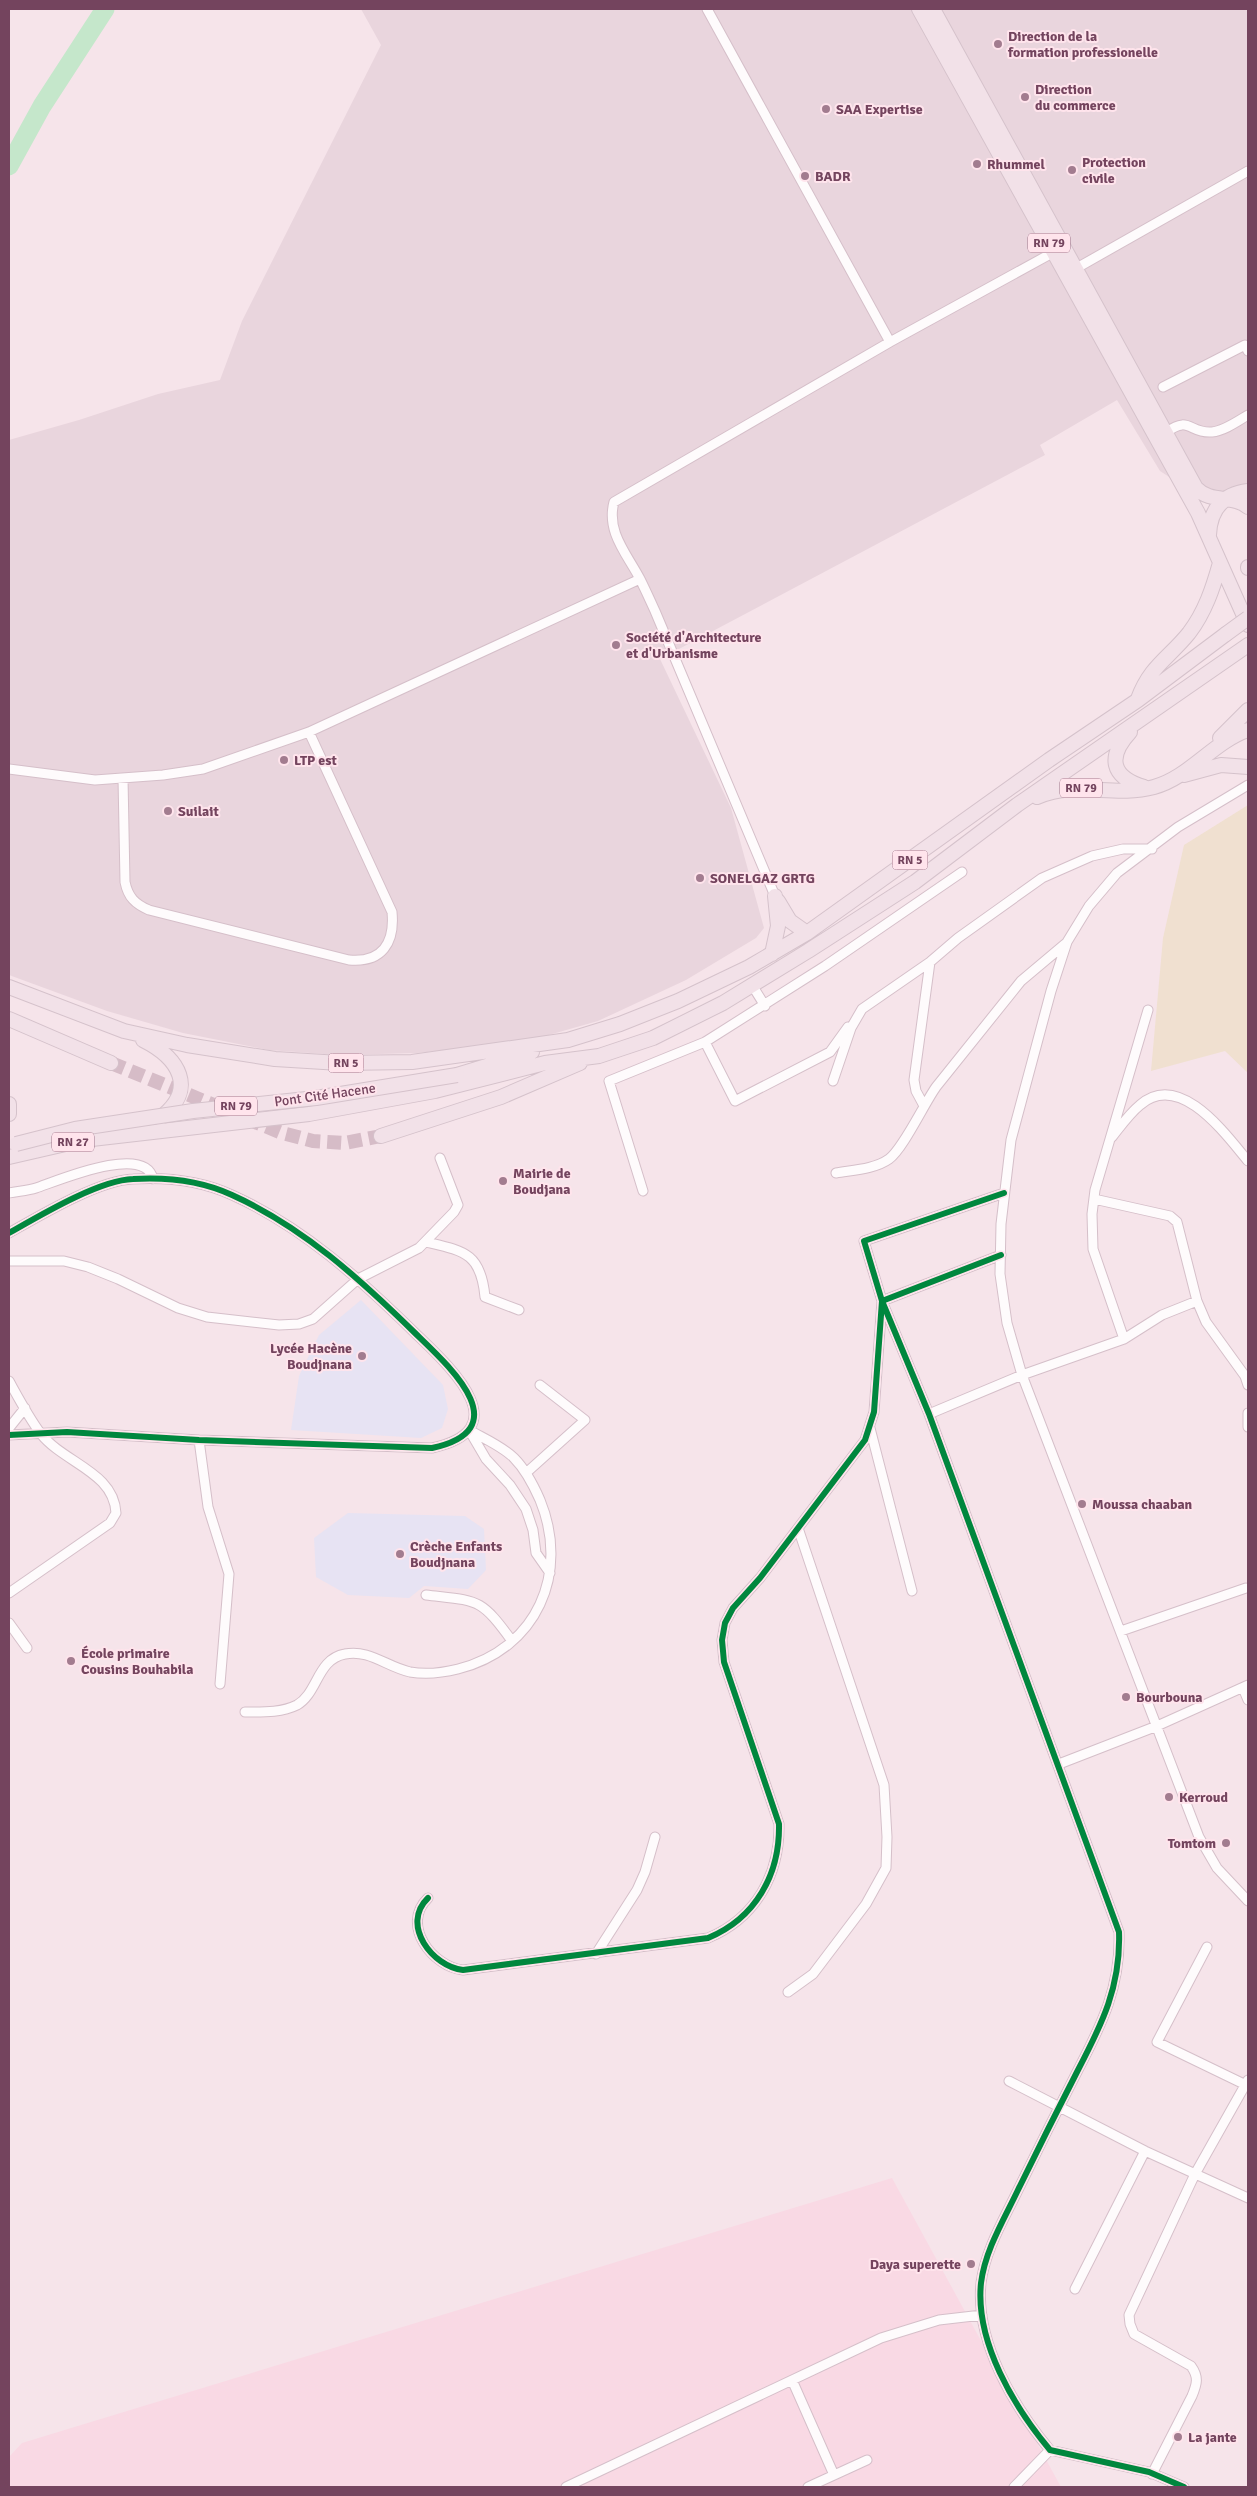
<svg xmlns="http://www.w3.org/2000/svg" width="1257" height="2496" font-family="Signika,sans-serif">
  <rect width="100%" height="100%" fill="#f6e4ea"/>
  <path fill="#f9d9e4" d="M892,2178L1061,2487H9V2457L22,2443Z"/>
  <path fill="#e9d5dd" d="M361,9H1248V491L1200,497L1160,471L1117,400L1040,445L1045,455L660,659L731,808L764,928L756,938L686,980L598,1021L524,1042L417,1053L339,1055L269,1050L183,1033L107,1011L9,975V440L79,420L158,394L220,380L242,321L381,45Z"/>
  <path fill="#e7e3f3" d="M361,1300L443,1385L448,1409L442,1428L421,1438L291,1430L299,1376L319,1335Z
    M348,1513L465,1516L484,1529L486,1570L468,1589L424,1586L409,1598L348,1595L316,1577L314,1538Z"/>
  <path fill="#f0e0d0" d="M1248,805V1073L1225,1051L1151,1071L1163,938L1184,845Z"/>
  <g fill="none" stroke-linecap="round" stroke-linejoin="round">
    <path stroke="#c5e7cb" stroke-width="19" d="M9,166L42,106L105,9"/>
    <path stroke="#d6bcc7" stroke-width="14" stroke-dasharray="14 7" stroke-linecap="butt" d="M111,1063L282,1133L313,1141L345,1143L381,1136"/>
    <g stroke="#d5bfc9" stroke-width="11">
      <path id="minor" d="M707,9L890,342
        M1075,269L1248,171
        M1163,387L1245,345L1248,351
        M1167,432C1189,415 1190,434 1212,432C1224,431 1238,421 1248,415
        M9,769L95,780L163,775L203,769L309,732L640,579
        M123,778L125,882C128,897 135,904 149,910L349,960C382,963 395,943 392,912L309,732
        M1248,785L1178,827L1117,873L1089,906L1067,942L1051,991L1011,1140L1001,1224L1000,1274L1007,1323L1022,1375L1199,1837L1217,1868L1248,1901
        M775,896L655,611C650,600 645,589 640,579C627,554 606,532 614,502L890,342L1054,252
        M752,985L765,1006
        M705,1042L735,1101L830,1052L848,1027
        M833,1081L851,1028L862,1009L930,962L958,938L1042,878L1092,856L1123,849H1152
        M923,1104L916,1091L914,1080L930,962
        M1112,1137C1120,1127 1129,1114 1140,1105C1180,1070 1226,1135 1248,1161
        M836,1173C853,1170 875,1169 889,1159C903,1149 924,1104 936,1087L1021,981L1065,944
        M643,1191L609,1081L705,1042L825,966L962,872
        M9,1193C18,1191 27,1191 36,1188C57,1181 145,1143 153,1179
        M1004,1193L864,1241L882,1301L929,1414L1119,1932C1121,1986 1102,2024 1078,2070C1057,2111 1037,2151 1017,2192C1003,2221 985,2251 981,2283C975,2342 1014,2407 1050,2450L1149,2472L1184,2487
        M1094,1199L1170,1216L1177,1222L1197,1301L1206,1322L1245,1376L1248,1385
        M9,1233C39,1216 99,1180 133,1179C166,1177 202,1181 232,1195C303,1227 360,1279 415,1333C448,1365 520,1429 432,1448L199,1440L67,1432L9,1435
        M426,1242C464,1251 481,1253 485,1297L519,1310
        M9,1261H64L88,1267L118,1279L178,1308L207,1317L279,1325L299,1324L313,1319L358,1279L419,1248L454,1212L458,1205L440,1158
        M1124,1339L1162,1315L1197,1301
        M9,1381C19,1399 29,1418 41,1434C64,1463 114,1472 116,1513L110,1523L9,1593
        M1248,1413V1427
        M929,1414L1022,1375L1124,1339L1093,1249L1092,1214L1095,1190L1148,1010
        M9,1428L25,1408
        M870,1428L912,1591
        M469,1430L486,1459L510,1485L526,1509L533,1530L536,1553L550,1573
        M199,1440L208,1507L229,1574L220,1684
        M526,1473L585,1420L540,1385
        M426,1595C478,1601 480,1597 512,1641
        M9,1623L27,1648
        M1121,1631L1246,1588
        M1243,1688L1248,1700
        M245,1712C262,1712 281,1713 297,1705C318,1693 317,1659 345,1654C369,1649 387,1667 410,1672C427,1675 442,1673 458,1669C537,1649 570,1573 540,1500C533,1484 526,1470 514,1458C502,1446 483,1438 469,1430
        M1059,1764L1157,1726L1248,1685
        M428,1898C400,1925 433,1967 463,1970L708,1938C756,1918 780,1874 779,1824L724,1662L722,1640L725,1623L733,1608L760,1578L865,1440L874,1412L882,1301L1001,1255
        M1207,1947L1157,2042L1246,2085
        M596,1954L637,1890L645,1872L655,1837
        M788,1992L813,1974L866,1904L886,1868L887,1837L884,1785L798,1528
        M1009,2081L1145,2151L1248,2198
        M1075,2289L1145,2151
        M792,2380L834,2475
        M1152,2474L1192,2396C1197,2384 1199,2377 1191,2366L1134,2334L1130,2324L1129,2315L1195,2174L1248,2080
        M566,2487L881,2338L939,2320L982,2315
        M808,2487L867,2460
        M1014,2487L1050,2450"/>
    </g>
    <g stroke="#d5c2cb" stroke-width="16">
      <path id="trunk" d="M919,9L1198,513L1248,625
        M933,9L1196,488C1211,504 1232,494 1248,507
        M1209,535C1210,510 1222,494 1248,491
        M1248,567V568
        M1138,699C1150,666 1169,658 1189,633C1205,612 1213,588 1220,563
        M1130,732C1107,757 1111,777 1144,787
        M1220,738L1248,710
        M1184,775L1221,765L1248,767
        M1037,797C1078,780 1113,798 1154,787C1190,777 1213,742 1248,730
        M778,901L790,921L807,933
        M772,954L778,926L775,896
        M9,987L124,1031L187,1045L275,1059L340,1063L412,1062L568,1040L620,1024L678,1001L749,967L807,933L1049,760L1138,700L1226,634
        M9,1019L111,1063
        M143,1040C179,1058 198,1089 160,1118
        M457,1075L532,1052
        M9,1104V1114
        M381,1136L501,1097L580,1063
        M9,1157L83,1140L309,1114L435,1091L545,1063L599,1056L653,1038L723,1003L808,951L915,882L1017,805L1248,645"/>
    </g>
    <use href="#minor" stroke="#fefbfc" stroke-width="9"/>
    <use href="#trunk" stroke="#f2e1e8" stroke-width="14"/>
    <g stroke="#d5c2cb" stroke-width="16" stroke-linecap="butt">
      <path id="trunk-bridge" d="M1226,634L1248,618
        M16,1144L75,1129L193,1111L316,1098L457,1075"/>
    </g>
    <use href="#trunk-bridge" stroke="#f2e1e8" stroke-width="14"/>
    <g stroke="#ffe4ec" stroke-width="9">
      <path id="cycleway" d="M1004,1193L864,1241L882,1301L929,1414L1119,1932C1121,1986 1102,2024 1078,2070C1057,2111 1037,2151 1017,2192C1003,2221 985,2251 981,2283C975,2342 1014,2407 1050,2450L1149,2472L1184,2487
        M9,1233C39,1216 99,1180 133,1179C166,1177 202,1181 232,1195C303,1227 360,1279 415,1333C448,1365 520,1429 432,1448L199,1440L67,1432L9,1435
        M428,1898C400,1925 433,1967 463,1970L708,1938C756,1918 780,1874 779,1824L724,1662L722,1640L725,1623L733,1608L760,1578L865,1440L874,1412L882,1301L1001,1255"/>
    </g>
    <use href="#cycleway" stroke="#00873e" stroke-width="6"/>
  </g>
  <g fill="#a27c8f" stroke="#ffe4ec" stroke-width="2">
    <circle cx="998" cy="44" r="5"/>
    <circle cx="1025" cy="97" r="5"/>
    <circle cx="826" cy="109" r="5"/>
    <circle cx="977" cy="164" r="5"/>
    <circle cx="1072" cy="170" r="5"/>
    <circle cx="805" cy="176" r="5"/>
    <circle cx="616" cy="645" r="5"/>
    <circle cx="284" cy="760" r="5"/>
    <circle cx="168" cy="811" r="5"/>
    <circle cx="700" cy="878" r="5"/>
    <circle cx="503" cy="1181" r="5"/>
    <circle cx="362" cy="1356" r="5"/>
    <circle cx="1082" cy="1504" r="5"/>
    <circle cx="400" cy="1554" r="5"/>
    <circle cx="71" cy="1661" r="5"/>
    <circle cx="1126" cy="1697" r="5"/>
    <circle cx="1169" cy="1797" r="5"/>
    <circle cx="1226" cy="1843" r="5"/>
    <circle cx="971" cy="2264" r="5"/>
    <circle cx="1178" cy="2437" r="5"/>
  </g>
  <g text-anchor="middle" dominant-baseline="central" stroke-width="4" stroke-linejoin="round" paint-order="stroke">
    <g fill="#ffe4ec" stroke="#9e7489" stroke-width="1">
      <rect x="1028" y="233.5" width="42" height="19" rx="4"/>
      <rect x="1060" y="778.5" width="42" height="19" rx="4"/>
      <rect x="892.5" y="850.5" width="35" height="19" rx="4"/>
      <rect x="328.5" y="1053.5" width="35" height="19" rx="4"/>
      <rect x="215" y="1096.5" width="42" height="19" rx="4"/>
      <rect x="52" y="1132.5" width="42" height="19" rx="4"/>
    </g>
    <g font-size="12" font-weight="bold" fill="#74445e">
      <text x="1049" y="243">RN 79</text>
      <text x="1081" y="788">RN 79</text>
      <text x="910" y="860">RN 5</text>
      <text x="346" y="1063">RN 5</text>
      <text x="236" y="1106">RN 79</text>
      <text x="73" y="1142">RN 27</text>
    </g>
    <g font-size="14" font-weight="bold" fill="#74445e" stroke="#ffe4ec" text-anchor="start">
      <text x="1008" y="36">Direction de la<tspan x="1008" dy="16">formation professionelle</tspan></text>
      <text x="1035" y="89">Direction<tspan x="1035" dy="16">du commerce</tspan></text>
      <text x="836" y="109">SAA Expertise</text>
      <text x="1082" y="162">Protection<tspan x="1082" dy="16">civile</tspan></text>
      <text x="987" y="164">Rhummel</text>
      <text x="815" y="176">BADR</text>
      <text x="626" y="637">Société d'Architecture<tspan x="626" dy="16">et d'Urbanisme</tspan></text>
      <text x="294" y="760">LTP est</text>
      <text x="178" y="811">Suilait</text>
      <text x="710" y="878">SONELGAZ GRTG</text>
      <text x="513" y="1173">Mairie de<tspan x="513" dy="16">Boudjana</tspan></text>
      <text x="352" y="1348" text-anchor="end">Lycée Hacène<tspan x="352" dy="16">Boudjnana</tspan></text>
      <text x="1092" y="1504">Moussa chaaban</text>
      <text x="410" y="1546">Crèche Enfants<tspan x="410" dy="16">Boudjnana</tspan></text>
      <text x="81" y="1653">École primaire<tspan x="81" dy="16">Cousins Bouhabila</tspan></text>
      <text x="1136" y="1697">Bourbouna</text>
      <text x="1179" y="1797">Kerroud</text>
      <text x="1216" y="1843" text-anchor="end">Tomtom</text>
      <text x="961" y="2264" text-anchor="end">Daya superette</text>
      <text x="1188" y="2437">La jante</text>
    </g>
    <g font-size="14" fill="#74445e" stroke="#ffe4ec">
      <text transform="translate(325 1095) rotate(-8)">Pont Cité Hacene</text>
    </g>
  </g>
  <rect width="1257" height="2496" fill="none" stroke="#74445e" stroke-width="20"/>
</svg>
